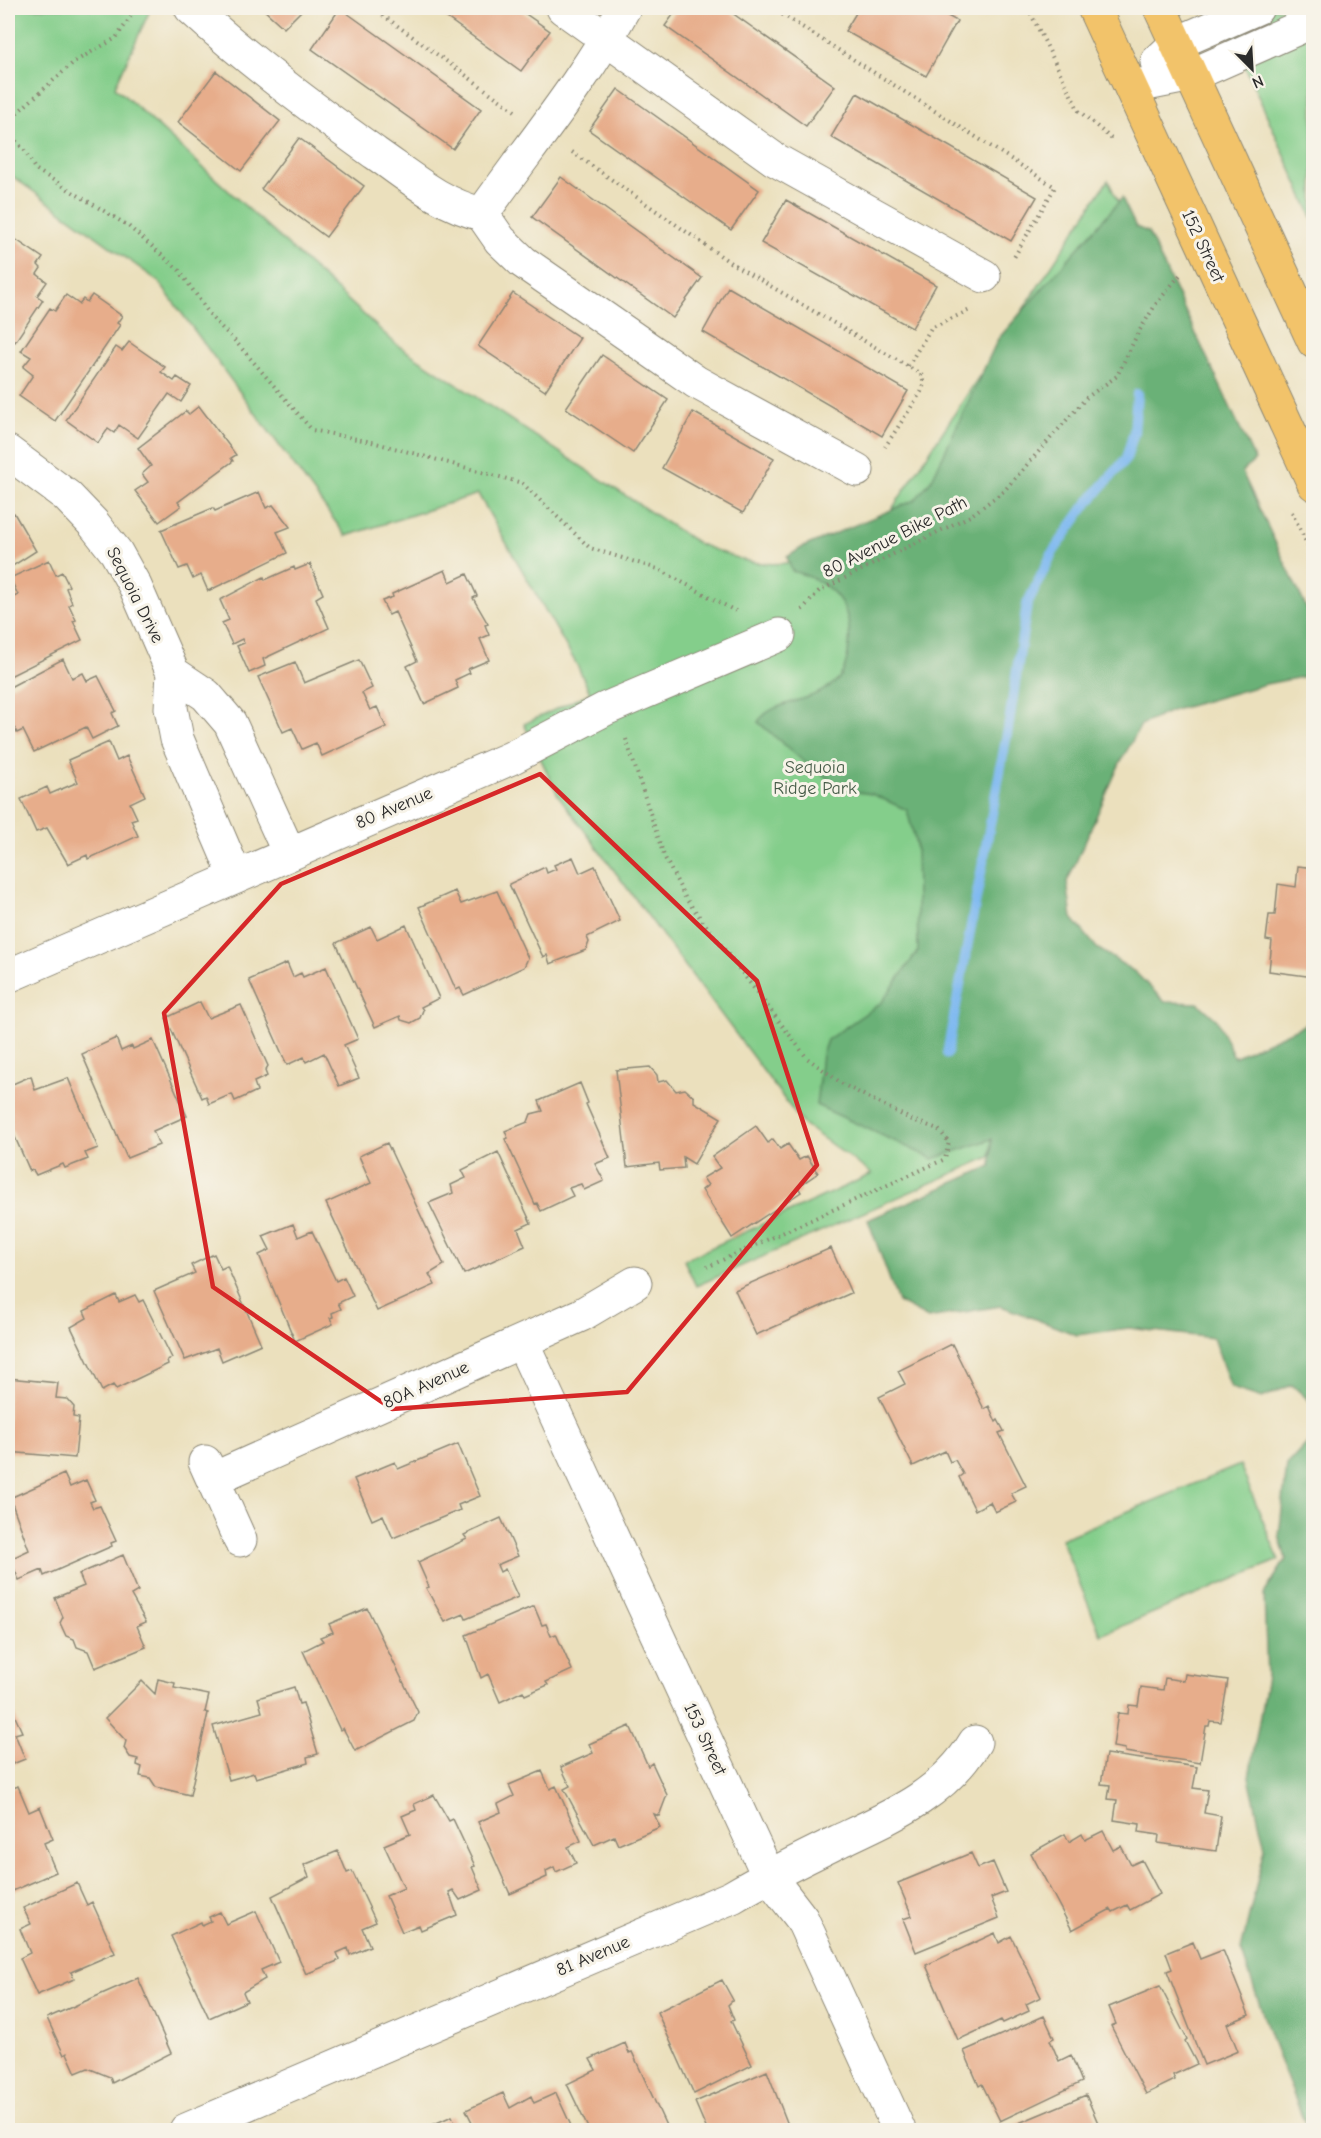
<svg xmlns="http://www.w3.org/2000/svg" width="1321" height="2138" font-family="'Comic Neue',sans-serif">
  <rect width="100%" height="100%" fill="#f7f3e8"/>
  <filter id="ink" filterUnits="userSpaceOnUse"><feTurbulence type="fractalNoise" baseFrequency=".0167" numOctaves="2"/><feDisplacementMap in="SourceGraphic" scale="12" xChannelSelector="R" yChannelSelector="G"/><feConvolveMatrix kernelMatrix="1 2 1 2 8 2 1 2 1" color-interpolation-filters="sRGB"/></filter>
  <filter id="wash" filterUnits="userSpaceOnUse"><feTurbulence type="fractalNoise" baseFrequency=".008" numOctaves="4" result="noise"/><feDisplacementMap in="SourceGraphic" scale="24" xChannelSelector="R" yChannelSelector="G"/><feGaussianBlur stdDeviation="1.35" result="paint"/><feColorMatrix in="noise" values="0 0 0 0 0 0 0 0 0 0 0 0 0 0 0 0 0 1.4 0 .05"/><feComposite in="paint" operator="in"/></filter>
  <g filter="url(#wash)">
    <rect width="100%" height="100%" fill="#ebe0bd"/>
    <path fill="#84ce8b" stroke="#587c5b" stroke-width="1.5" d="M8,8H151L115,87L397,345L699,544C713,549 728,555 743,560C788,572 836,553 875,535L1108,180L1242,472L1058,558L990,1157L696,1286L684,1260L872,1174L802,1123L558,795L524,724L590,693L577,665L478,494L346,536L158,281L8,173Z
      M1219,8H1313V219Z
      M1240,1465L1279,1560L1101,1635L1061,1539Z"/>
    <path fill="#6bb177" stroke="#4b6e51" stroke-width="1.5" d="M1122,198L1136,227L1148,232L1255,460L1242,472L1313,622V675L1266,684L1171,711L1141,725L1120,763L1067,882L1072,918L1097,948L1135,972L1165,1002L1198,1003L1217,1020L1234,1057L1313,1021V1404L1292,1385L1262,1398L1231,1388L1213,1338L1129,1328L1077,1335L1001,1306L928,1318L898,1302L868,1220L991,1166L992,1139L933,1159L816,1105L822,1054L827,1040L882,1002L918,951L916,844L907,810L872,794L845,790L803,761L758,722C773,698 816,705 840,677C845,670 848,655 849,646C853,603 832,582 792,571L787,557L803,547L915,500L932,479L998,339Z
      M1313,1437L1314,2130H1308L1276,2052L1241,1950L1265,1848L1249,1777L1267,1677L1264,1594L1286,1559L1279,1536L1287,1465Z"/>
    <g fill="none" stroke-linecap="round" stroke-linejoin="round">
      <path stroke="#7fb9f0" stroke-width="10" d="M947,1054L1009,723L1027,604L1053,552L1086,505L1126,459L1134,432L1137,394"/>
    </g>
    <g id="blocks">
      <path fill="#e7ad8b" d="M262,8H304L284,28Z
        M340,8L481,109L453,149L312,49Z
        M433,8H517L550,31L521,71Z
        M678,8H725L835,86L806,126L665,26Z
        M859,8H933L957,21L926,76L845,31Z
        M216,71L280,121L241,171L178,122Z
        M618,89L759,190L731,230L589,130Z
        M857,93L1037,197L1011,241L831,137Z
        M299,138L364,186L326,237L261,189Z
        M561,177L702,278L673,318L532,217Z
        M786,200L936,285L912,328L761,243Z
        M12,237L43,258L38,265L41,268L37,274L47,282L37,296L43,300L15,342L8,337V244Z
        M728,287L908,391L882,436L703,332Z
        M513,293L580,338L545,391L478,346Z
        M66,295L79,304L83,299L87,302L92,295L122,316L117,323L120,325L55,421L19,396L33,375L23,367L31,357L21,351L50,308L55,311Z
        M129,342L165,367L161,372L174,381L177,377L191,386L181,402L169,394L138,438L119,425L114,433L108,429L98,443L66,420L116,347L122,351Z
        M602,355L668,400L633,453L566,408Z
        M199,406L236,455L231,458L233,461L178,502L181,506L159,522L135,491L148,482L142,474L151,466L138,448L186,411L189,414Z
        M693,412L774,458L743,513L662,468Z
        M259,492L266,508L273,505L290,527L277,532L287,553L208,591L201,575L193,579L187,566L179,569L161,530L213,508L215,511Z
        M14,513L36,551L8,569V517Z
        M49,560L56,575L62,572L69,586L66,588L72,603L69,605L76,620L73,621L82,640L10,676L8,671V600L18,595L10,578Z
        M310,564L323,594L316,598L329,628L263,659L265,666L249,673L237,646L244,643L242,639L232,644L222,623L229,620L220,600L264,577L265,580L294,567L295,570Z
        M445,570L450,582L467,574L477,596L473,598L488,624L485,625L489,635L480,639L489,660L468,669L470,673L455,680L458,688L424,704L407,666L417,661L395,612L389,615L382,601L393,597L392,594Z
        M63,659L72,678L83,673L87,681L98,676L116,711L112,713L118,726L92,739L86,727L34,752L23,730L17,733L8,714V688Z
        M359,660L372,688L362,693L370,710L377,707L386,727L322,756L316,743L302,749L292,728L283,732L258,677L295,662L304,683Z
        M109,742L117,761L127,756L145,796L130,803L137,818L131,820L138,836L88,859L87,855L68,864L47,828L36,832L21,799L47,787L50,794L78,782L68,760Z
        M573,857L580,873L595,866L620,921L587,937L589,942L586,950L550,964L547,955L543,957L509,884L545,867L547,873L556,869L554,865Z
        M1298,866L1314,868V977L1269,971L1272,941L1266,940L1269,915H1275L1278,884L1296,887Z
        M455,891L461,904L497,891L528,958L524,967L464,995L460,988L456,990L419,907Z
        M406,925L439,998L421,1007L423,1010L420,1018L411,1023L401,1020L400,1016L375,1027L336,943L371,927L377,939Z
        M287,963L293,977L301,973L303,977L326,967L358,1039L344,1045L359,1078L339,1086L324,1053L306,1062L304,1057L287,1065L249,980Z
        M200,1002L208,1018L241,1005L268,1066L265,1071L267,1076L254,1082L257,1091L235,1101L232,1094L209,1104L206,1096L202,1098L166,1018Z
        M116,1038L121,1051L132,1046L133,1049L153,1040L187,1116L153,1131L159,1145L127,1158L82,1054Z
        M650,1067L657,1075L658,1082L667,1080L676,1091L685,1089L694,1097V1102L721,1118L694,1164L683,1157L684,1168L660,1170L659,1163L627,1167L616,1070Z
        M31,1076L35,1090L68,1078L98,1148L85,1153L88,1159L65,1168L63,1164L36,1175L33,1170L30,1171L10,1126L12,1125L8,1115V1086Z
        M580,1083L588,1103L586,1104L610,1158L595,1164L604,1181L584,1190L581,1184L569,1188L573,1196L541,1211L537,1203L535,1204L505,1139L508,1138L505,1131L528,1122L531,1114L543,1111L539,1101Z
        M756,1126L768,1143L773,1139L780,1149L788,1144L799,1160L807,1156L818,1173L798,1187L801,1192L732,1238L702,1190L708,1185L703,1178L720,1168L712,1157Z
        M387,1143L444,1265L429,1274L435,1285L377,1311L326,1203L371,1183L359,1156Z
        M498,1152L531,1223L518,1229L525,1246L464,1274L429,1203L453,1193L451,1185L466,1178L462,1170Z
        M293,1224L298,1237L312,1231L336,1281L344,1277L353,1296L338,1303L341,1309L332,1313L333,1317L330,1318L333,1324L295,1341L259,1255L270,1250L263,1236Z
        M831,1248L851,1293L756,1335L735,1290Z
        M214,1254L221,1269L227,1266L261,1344L222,1361L217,1348L185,1360L154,1291L195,1273L191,1265Z
        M116,1295L119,1302L135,1295L139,1302L143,1300L172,1358L167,1360L168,1364L116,1389L113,1385L102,1391L71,1327L87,1318L84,1311Z
        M952,1344L984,1409L989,1406L996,1422L998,1420L1004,1431L999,1433L1026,1486L1011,1493L1016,1502L995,1512L990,1502L975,1510L959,1477L963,1474L955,1460L950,1462L945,1451L913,1466L879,1397L905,1384L898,1371Z
        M8,1378L58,1383L56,1398L67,1399L74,1407L73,1417L79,1418L75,1458L8,1452Z
        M458,1444L480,1496L458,1505L460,1510L393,1538L383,1515L372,1520L354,1479L395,1462L398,1469Z
        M64,1474L70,1487L86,1480L95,1500L90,1502L93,1508L100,1506L116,1541L111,1543L112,1546L44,1576L42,1570L19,1580L10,1559L29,1550L10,1498Z
        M501,1518L518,1556L497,1565L500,1572L505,1569L518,1597L466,1619L464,1614L445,1622L426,1588L429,1587L418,1562L467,1539L464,1535Z
        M123,1555L138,1591L131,1595L146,1622L137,1626L146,1647L95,1668L88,1651L77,1647L74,1639L66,1636L60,1623L63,1617L55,1598L84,1586L79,1574Z
        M534,1606L542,1625L546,1624L551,1636L556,1634L572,1670L546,1682L548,1685L525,1695L523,1691L500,1702L488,1674L481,1678L466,1635Z
        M367,1608L418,1712L414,1721L355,1751L343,1728L340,1730L303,1651L323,1641L320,1637L333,1632L329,1624Z
        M1185,1674L1228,1680L1221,1722L1210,1721L1209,1726H1206L1200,1763L1125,1752V1749L1113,1747L1118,1713L1128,1714L1129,1705L1138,1706L1141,1687L1163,1690L1165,1678L1184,1681Z
        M158,1679L175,1683L174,1688L209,1695L205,1712L208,1713L190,1795L156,1787L150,1778L140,1776L142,1767L137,1765L138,1759L130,1757L124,1748L126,1741L105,1718L142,1681L155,1694Z
        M294,1687L299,1704L303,1703L318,1754L307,1757L308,1763L256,1778L254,1773L229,1780L213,1726L262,1712L258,1698Z
        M13,1712L22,1732L15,1734L25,1759L8,1766V1715Z
        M630,1726L648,1766L652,1763L667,1795L659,1816L654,1814L660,1827L618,1845L614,1836L594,1845L564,1789L570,1786L561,1767L593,1753L589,1744Z
        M1106,1754L1197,1767L1193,1788L1208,1790L1204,1813L1221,1816L1216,1851L1158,1843L1159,1835L1139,1832L1140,1824L1114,1820L1117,1800L1108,1799L1110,1785L1101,1784Z
        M542,1771L550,1789L556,1786L581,1841L568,1847L576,1863L556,1872L554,1867L546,1871L547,1877L510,1894L478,1822L501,1812L498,1804L514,1796L509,1785Z
        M18,1786L29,1812L40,1807L53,1839L44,1843L56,1872L8,1893V1790Z
        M434,1795L449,1821L453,1819L475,1866L472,1867L482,1890L460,1900L453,1890L449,1892L457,1915L421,1930L419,1925L402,1932L386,1896L404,1888L384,1845L410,1834L402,1816L416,1810L414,1804Z
        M1103,1831L1113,1850L1121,1846L1131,1865L1142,1860L1160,1894L1130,1910L1127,1905L1113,1912L1111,1909L1072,1930L1031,1853L1065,1834L1069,1842L1082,1834L1085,1840Z
        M338,1851L347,1873L352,1871L376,1922L362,1928L370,1946L350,1955L348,1948L337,1953L340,1960L306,1974L272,1896L309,1877L304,1865Z
        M971,1853L978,1868L993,1862L1006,1892L991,1898L999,1918L916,1952L903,1919L912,1916L898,1883Z
        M77,1883L87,1905L92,1902L115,1953L71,1972L74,1979L37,1995L20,1958L30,1953L20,1929L31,1924L23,1908Z
        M256,1911L279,1962L261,1970L265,1979L243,1992L247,2001L209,2018L171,1936L201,1922L202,1925L211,1921L209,1917L220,1912L226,1924Z
        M995,1933L999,1943L1011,1936L1041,1997L1026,2004L1029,2011L1003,2023L1001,2020L958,2040L926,1965Z
        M1193,1942L1200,1959L1223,1950L1249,2015L1227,2024L1238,2051L1204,2065L1167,1971L1172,1969L1166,1953Z
        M138,1978L171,2053L112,2083L110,2077L88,2068L76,2073L67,2053L64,2055L47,2018Z
        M722,1980L733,2000L728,2005L734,2020L731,2021L752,2065L694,2094L657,2012Z
        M1160,1986L1187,2039L1185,2041L1197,2064L1173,2075L1175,2080L1146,2094L1111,2026L1116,2024L1109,2007Z
        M1044,2016L1054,2038L1050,2040L1059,2061L1071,2055L1082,2082L1000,2121L982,2084L979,2086L964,2051Z
        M625,2043L629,2053L632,2052L668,2130H589L567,2084L596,2070L590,2059Z
        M767,2071L790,2130H707L695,2102Z
        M503,2093L510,2108L531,2096L534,2103L556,2093L573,2130H476L466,2110Z
        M1086,2095L1101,2130H1008L1007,2128Z
        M452,2116L459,2130H421Z"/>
    </g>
  </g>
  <g filter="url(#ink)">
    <use href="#blocks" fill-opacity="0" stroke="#8b8674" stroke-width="1.5"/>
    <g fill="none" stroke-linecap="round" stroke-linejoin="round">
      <g stroke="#8b8674" stroke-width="35">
        <path id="minor" d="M191,8C249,61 311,107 375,153C410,177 440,204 482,214L500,240L523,262L653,352L696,382L857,470
          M563,8L774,159L984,276
          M1157,62L1177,43L1257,8
          M1131,87L1192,75L1314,21
          M482,214C530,146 584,81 624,8
          M8,452L67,496L93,523L116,552L135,586L173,673L171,708L177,739L236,877
          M173,673L206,695L230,723L289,853
          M8,976L511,758L605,709L779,635
          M522,1342L768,1875L802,1919L899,2130
          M205,1462L240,1540
          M213,1479L581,1315L635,1283
          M186,2130L732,1897C767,1876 803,1859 839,1841C892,1816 944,1794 975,1742"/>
      </g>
      <g stroke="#8b8674" stroke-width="35">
        <path id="major" d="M1094,8L1314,484
          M1160,8L1314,342"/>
      </g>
      <path stroke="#8b8674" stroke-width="4" stroke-dasharray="1.5 4.5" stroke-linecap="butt" d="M373,8L515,111
        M772,8L1055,187L1013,259
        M1028,8L1079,111L1114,141
        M8,121L74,62L116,38L137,8
        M8,132L24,150L35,169L127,225L179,270L213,319L237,343L312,430L372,442L522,483L590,548L658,569L739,613
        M572,152L731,263L921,374L924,384L921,392L885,447
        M908,366L931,328L972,309
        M1292,512L1314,559
        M802,610L819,591L970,516L1004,491L1086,398L1117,376L1138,333L1156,304L1180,275
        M626,739L664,856L686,899L807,1058L844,1085L910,1119L938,1129L949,1142L945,1159L707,1267"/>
      <use href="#minor" stroke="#fff" stroke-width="33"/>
      <use href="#major" stroke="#f2c36a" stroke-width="33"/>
    </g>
  </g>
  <path fill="none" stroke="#d62828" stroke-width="4.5" stroke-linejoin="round" d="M540,774L757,981L817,1165L627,1392L392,1409L213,1287L164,1013L281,884Z"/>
  <g text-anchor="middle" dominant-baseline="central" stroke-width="6" stroke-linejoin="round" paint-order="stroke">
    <g font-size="18" fill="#2b2b2b" stroke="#f7f3e8">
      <text transform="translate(1203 246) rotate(65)">152 Street</text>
      <text transform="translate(895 537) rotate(-27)">80 Avenue Bike Path</text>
      <text transform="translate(135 595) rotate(63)">Sequoia Drive</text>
      <text transform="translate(394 808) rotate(-23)">80 Avenue</text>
      <text transform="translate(426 1385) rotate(-24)">80A Avenue</text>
      <text transform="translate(705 1739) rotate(65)">153 Street</text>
      <text transform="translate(593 1956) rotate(-23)">81 Avenue</text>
    </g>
    <g font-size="18" fill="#465c48" stroke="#f7f3e8">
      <text x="815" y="767">Sequoia<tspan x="815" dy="21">Ridge Park</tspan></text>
    </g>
  </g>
  <rect width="1321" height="2138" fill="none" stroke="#f7f3e8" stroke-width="30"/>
  <g transform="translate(1252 69) rotate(156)" stroke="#f7f3e8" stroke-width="4.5" paint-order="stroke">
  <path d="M0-4.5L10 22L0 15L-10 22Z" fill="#2b2b2b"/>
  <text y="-9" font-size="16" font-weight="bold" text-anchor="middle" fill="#2b2b2b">N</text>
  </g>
</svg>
